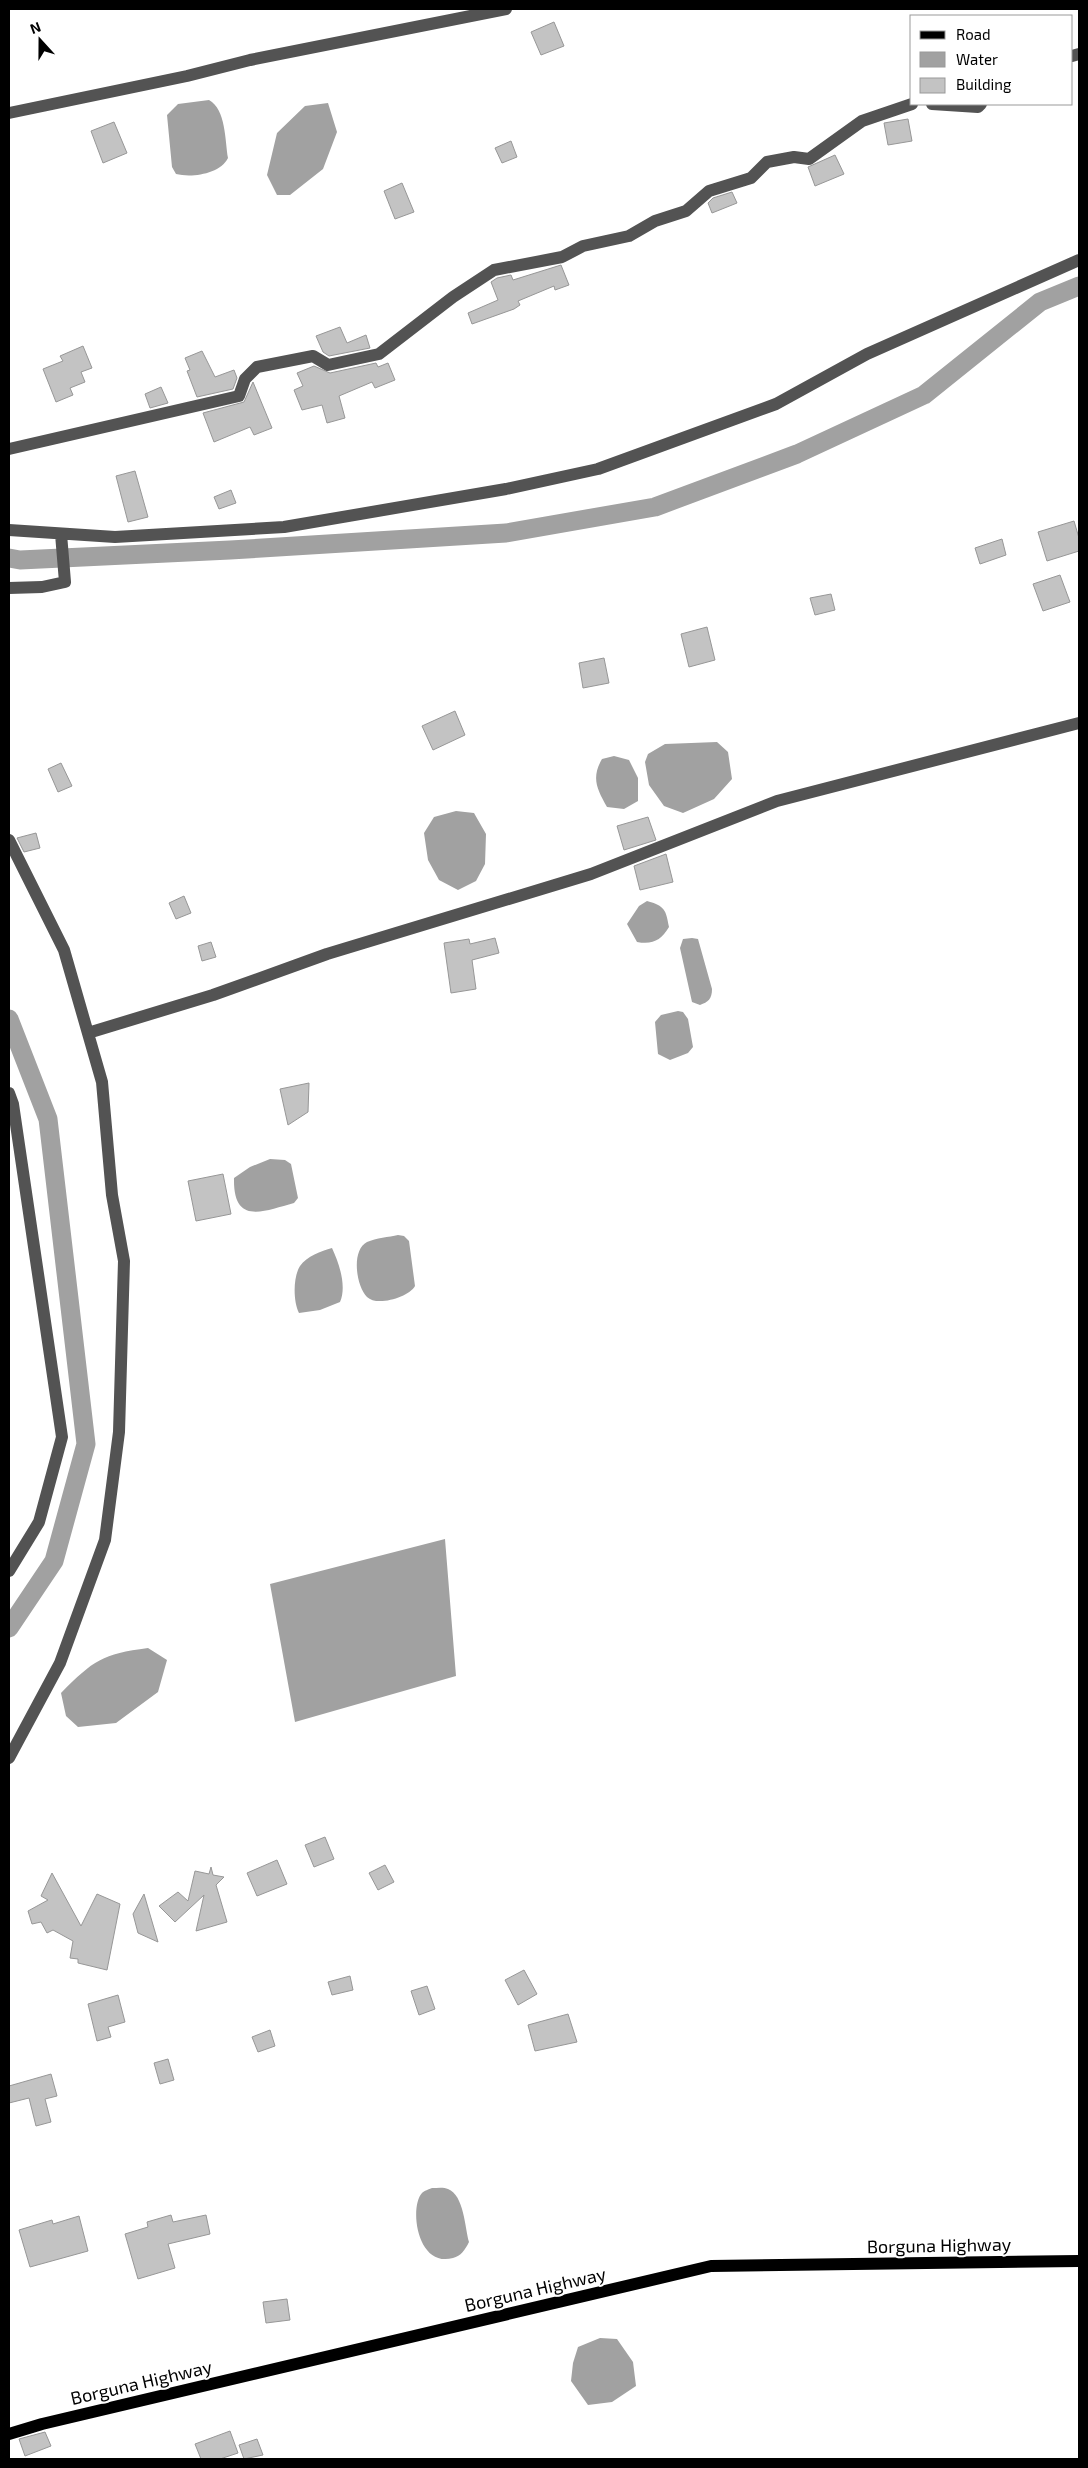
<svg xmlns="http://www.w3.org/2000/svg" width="1088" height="2468" font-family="'Exo 2',sans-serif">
  <rect width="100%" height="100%" fill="#fff"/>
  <path fill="#a1a1a1" d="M209,100C226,109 225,141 228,158C220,174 192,178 176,174L172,167L167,115L178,104Z
    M328,103L337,132L323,169L290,195H277L267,175L277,133L305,106Z
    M717,742L728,752L732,779L714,799L683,813L664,806L649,785L645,762L648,754L665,744Z
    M614,756L629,760L638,778V801L624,809L607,807C597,789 591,778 602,759Z
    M456,811L474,813L486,834L485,864L476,881L458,890L439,880L428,860L424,833L434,817Z
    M647,901C665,906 666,910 669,927C661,940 653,945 637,942L627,924L639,906Z
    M692,938L698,939L712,989C712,999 708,1002 700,1005L692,1002L680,948L683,939Z
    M678,1011L683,1012L688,1019L693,1047L688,1053L670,1060L658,1054L655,1022L661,1015Z
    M270,1159L285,1160L291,1164L298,1198L294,1203C264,1211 233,1226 234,1178L250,1167Z
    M398,1235L404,1236L409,1241L415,1286C409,1297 377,1307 367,1297C356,1286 351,1250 367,1242C376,1238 389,1237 398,1235Z
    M332,1248C339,1263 347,1286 340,1302L320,1310L299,1313C293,1301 293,1277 300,1266C307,1256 321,1251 332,1248Z
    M445,1539L456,1676L295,1722L270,1584Z
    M148,1648L167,1660L158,1692L116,1723L78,1727L66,1716L61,1693C94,1660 102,1654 148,1648Z
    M432,2188C437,2188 444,2187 448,2189C464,2195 465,2228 469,2242C465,2250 461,2256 453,2258C417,2268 409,2207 422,2193C424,2191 429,2189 432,2188Z
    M600,2338L617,2339L633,2362L636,2386L612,2402L588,2405L571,2381L573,2363L578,2347Z"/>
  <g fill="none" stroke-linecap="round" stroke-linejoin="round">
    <path stroke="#a1a1a1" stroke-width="19" d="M9,558L20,560L230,550L506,533L655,507L797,454L924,395L1040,302L1079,286
      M9,1019L48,1119L86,1444L54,1561L9,1628"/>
  </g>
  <path fill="#c3c3c3" stroke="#979797" d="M554,22L564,46L541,55L531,32Z
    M908,119L912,141L888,145L884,123Z
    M114,122L127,153L103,163L91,131Z
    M511,141L517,157L502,163L495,148Z
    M835,155L844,174L815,186L808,167Z
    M402,183L414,212L395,219L384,191Z
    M732,192L737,203L712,213L708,203L713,198Z
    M561,265L569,285L555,290L554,286L518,301L520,305L514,309L472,324L468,313L498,300L491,282L497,278L511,275L513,280Z
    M340,327L347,343L366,335L370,348L329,356L323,352L316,336Z
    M83,346L92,368L81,372L85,382L70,388L73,395L56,402L43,369L63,361L60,356Z
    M202,351L215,377L234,370L237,378L233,389L197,397L187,371L190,370L185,358Z
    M376,363L378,367L388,363L395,380L375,388L372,382L339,396L345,418L327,423L322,405L302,410L294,390L303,386L297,373L314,366L330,373Z
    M253,382L272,428L254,435L250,427L214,442L203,413L244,402Z
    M161,387L168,403L150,408L145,394Z
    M135,471L148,517L128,522L116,476Z
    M231,490L236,503L219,509L214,497Z
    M1074,521L1079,538V551L1047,561L1038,532Z
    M1002,539L1006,555L980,564L975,548Z
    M1060,575L1070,602L1043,611L1033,584Z
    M831,594L835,610L815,615L810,598Z
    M707,627L715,660L689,667L681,634Z
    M604,658L609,683L583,688L579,663Z
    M455,711L465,735L433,750L422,726Z
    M61,763L72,786L58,792L48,769Z
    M648,817L656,840L624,850L617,826Z
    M36,833L40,848L24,852L17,838Z
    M666,854L673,882L640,890L634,866Z
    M184,896L191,913L176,919L169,903Z
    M495,938L499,953L472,960L476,989L451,993L444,943L469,939L470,944Z
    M211,942L216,957L202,961L198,946Z
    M309,1083L308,1112L288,1125L280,1089Z
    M223,1174L231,1214L196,1221L188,1181Z
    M325,1837L334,1859L314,1867L305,1845Z
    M277,1860L287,1884L257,1896L247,1873Z
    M385,1865L394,1882L378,1890L369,1873Z
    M211,1867L213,1875L224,1877L216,1885L227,1922L196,1931L204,1895L175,1922L159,1906L178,1892L188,1901L195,1871L209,1874Z
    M52,1873L81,1926L97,1894L120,1904L107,1970L78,1963V1959L70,1958L73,1941L53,1930L47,1933L41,1922L32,1924L28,1911L48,1900L41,1896Z
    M144,1894L158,1942L138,1933L133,1914Z
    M524,1970L537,1994L518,2005L505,1980Z
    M350,1976L353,1990L332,1995L328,1982Z
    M427,1986L435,2009L419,2015L411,1991Z
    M118,1995L125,2022L108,2027L111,2037L97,2041L88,2004Z
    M568,2014L577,2042L535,2051L528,2025Z
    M270,2030L275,2046L258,2052L252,2037Z
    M168,2059L174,2080L160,2084L154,2063Z
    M51,2074L57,2096L45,2099L51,2122L36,2126L29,2098L9,2103V2086Z
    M171,2215L173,2222L206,2215L210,2234L168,2244L175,2268L138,2279L125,2234L148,2227L147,2222Z
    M79,2216L88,2251L30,2267L19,2230L52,2220L53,2224Z
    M287,2299L290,2320L266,2323L263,2302Z
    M230,2431L238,2453L220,2459H201L195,2444Z
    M45,2432L51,2446L25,2456L19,2439Z
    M257,2439L263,2455L244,2459L239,2445Z"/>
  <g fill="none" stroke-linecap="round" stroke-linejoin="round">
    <path stroke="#535353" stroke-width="12" d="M1072,56L1079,54
      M932,104L978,107L981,104
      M9,113L187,76L250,60L506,9
      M9,449L239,396L245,379L257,367L313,356L328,365L379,354L453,297L494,270L562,257L583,246L629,236L655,221L686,211L709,191L751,178L767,162L794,157L809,159L862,121L912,104
      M9,530L115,537L284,527L506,489L598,469L776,404L867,354L1079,260
      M9,588L42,587L65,582L61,534
      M9,840L64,950L102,1082L112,1195L124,1261L119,1432L105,1540L60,1663L9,1758
      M88,1033L213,995L327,954L591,874L777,801L1079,723
      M9,1093L13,1104L62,1437L39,1522L9,1571"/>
    <path stroke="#000" stroke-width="12" d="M9,2434L42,2424L711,2266L1079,2261"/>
  </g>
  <g text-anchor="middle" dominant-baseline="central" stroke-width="4" stroke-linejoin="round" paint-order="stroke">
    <g font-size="18" fill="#000" stroke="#fff">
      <text transform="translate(939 2245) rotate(-1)">Borguna Highway</text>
      <text transform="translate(535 2289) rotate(-13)">Borguna Highway</text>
      <text transform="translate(141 2382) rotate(-13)">Borguna Highway</text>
    </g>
  </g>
  <rect width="1088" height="2468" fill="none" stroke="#000000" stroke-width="20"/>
  <rect x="910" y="15" width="162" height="90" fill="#ffffff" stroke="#999999"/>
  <rect x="920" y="31" width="25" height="8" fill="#000000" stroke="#999999"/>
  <text x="956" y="40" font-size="15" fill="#000000">Road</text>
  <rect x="920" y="52" width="25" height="15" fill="#a1a1a1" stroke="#999999"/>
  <text x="956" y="65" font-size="15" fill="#000000">Water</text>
  <rect x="920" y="78" width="25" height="15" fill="#c3c3c3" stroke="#999999"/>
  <text x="956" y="90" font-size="15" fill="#000000">Building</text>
  <g transform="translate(40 40) rotate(339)" stroke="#ffffff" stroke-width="4" paint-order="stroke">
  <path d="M0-4L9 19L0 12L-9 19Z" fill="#000000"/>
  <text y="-8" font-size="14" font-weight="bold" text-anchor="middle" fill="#000000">N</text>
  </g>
</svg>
